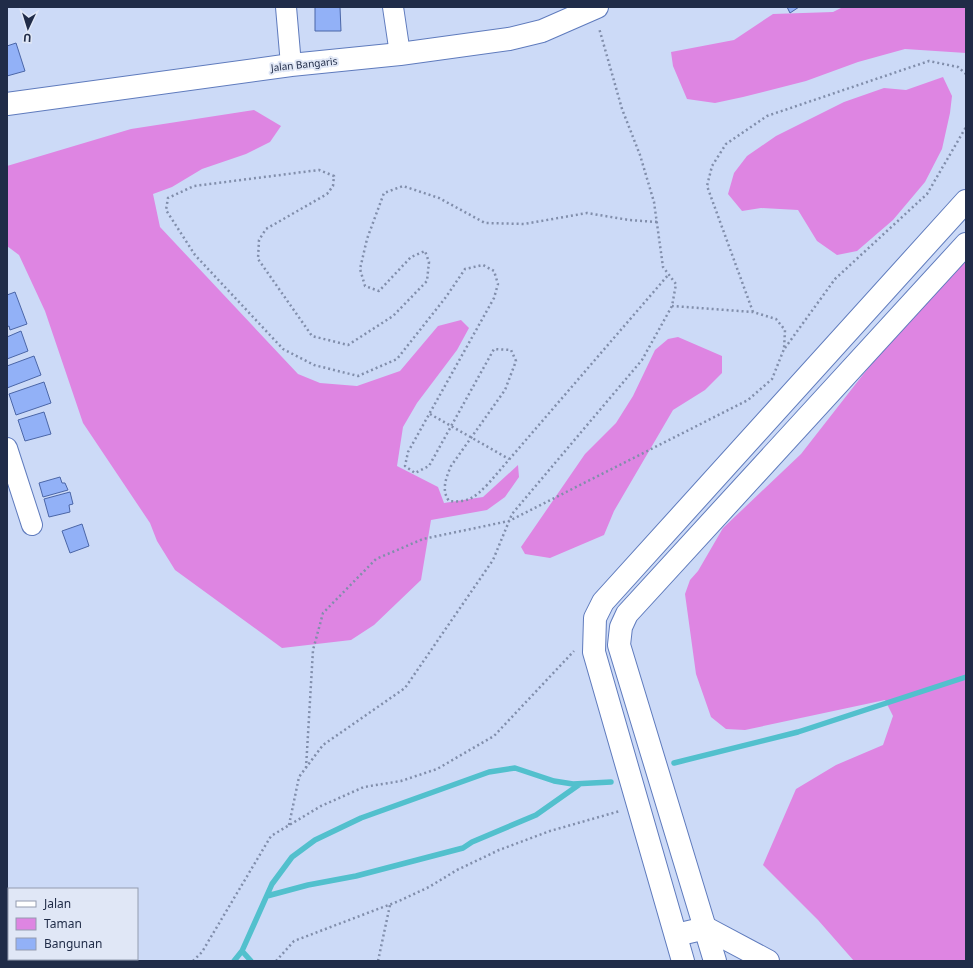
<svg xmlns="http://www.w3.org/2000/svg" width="973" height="968" font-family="'Noto Sans',sans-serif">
  <rect width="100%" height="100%" fill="#ccdaf7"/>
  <path fill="#de85e2" d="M843,7H966V53L905,49L858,62L806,81L743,97L715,103L687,99L673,66L671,52L734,40L773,14L833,12Z
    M943,77L952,96L950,113L942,149L925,182L893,220L857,251L837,255L817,241L798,210L761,208L742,211L728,194L734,173L747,156L776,136L844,102L884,88L906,90Z
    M254,110L281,126L270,142L246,154L202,169L172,187L153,194L160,227L298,374L320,383L357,386L400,371L438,326L461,320L469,328L457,350L417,403L403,427L397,466L438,487L444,503L483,497L518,465L519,477L505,497L487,510L431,520L421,580L374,625L351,640L282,648L175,570L157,541L150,523L83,423L45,311L19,255L7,246V166L131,129Z
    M966,258V961H854L818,920L763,865L796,789L836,765L883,745L893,716L885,700L745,730L726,729L711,717L696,674L685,594L690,580L698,571L723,528L801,454L883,349Z
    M678,337L722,356V373L705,390L673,410L614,511L604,535L550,558L525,554L521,547L585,454L616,423L633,396L655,350L668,339Z"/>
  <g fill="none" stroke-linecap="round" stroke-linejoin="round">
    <path stroke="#52c0cd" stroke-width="5.5" d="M674,763L798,732L966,677
      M267,896L308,885L356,876L463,848L472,842L536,815L580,784
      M242,951L251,961
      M234,961L242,951L272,884L292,857L315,840L361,818L489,772L515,768L554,781L573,784L611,782"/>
  </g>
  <path fill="#92b1f7" stroke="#4b66a7" d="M315,7H340L341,31H315Z
    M787,7H799L790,13Z
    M16,43L25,71L7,76V46Z
    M15,292L27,324L10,330L9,326L7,327V295Z
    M21,331L28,351L7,359V337Z
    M34,356L41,375L7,388V366Z
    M44,382L51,403L16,415L9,394Z
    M44,412L51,434L25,441L18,420Z
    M60,477L62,483H65L68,490L43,497L39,483Z
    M70,492L73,504L69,505L70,512L49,517L44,499Z
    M82,524L89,546L70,553L62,531Z"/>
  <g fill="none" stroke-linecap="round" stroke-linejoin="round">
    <g stroke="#5f7bbd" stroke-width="22">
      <path id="minor" d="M286,7L291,65
        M393,7L400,54
        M7,448L32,525"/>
    </g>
    <g stroke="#5f7bbd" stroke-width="24">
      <path id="tertiary" d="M7,104L291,65L400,54L509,39L542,31L597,7
        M676,935L706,928L768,961"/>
    </g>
    <g stroke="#5f7bbd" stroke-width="24">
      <path id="secondary" d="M683,961L594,652L595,618L603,602L966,201
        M715,961L619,645L621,627L627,614L966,244"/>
    </g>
    <path stroke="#818eab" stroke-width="2.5" stroke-dasharray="2 3" stroke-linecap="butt" d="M657,222L629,220L587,213L524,224L485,223L439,198L403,186L384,193L367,239L360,269L365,286L379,291L411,257L425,251L429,262L427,281L393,316L348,345L312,336L258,259L259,240L266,229L327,194L333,186L334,176L319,170L194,186L168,198L166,210L195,255L283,349L314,365L358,376L397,359L446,297L465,269L483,265L494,271L498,284L494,298L408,452L405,466L415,473L429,466L494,349L511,350L516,361L505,390L451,466C446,478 441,490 449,501C469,503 475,497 488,484L669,274
      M753,312L707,186L712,166L726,144L767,116L929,61L958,67L966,74
      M785,348L835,279L927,194L966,127
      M430,414L509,459
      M306,768L313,650L323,613L376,559L423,539L509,521L748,400L772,379L784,349L785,330L776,319L753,312L672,306
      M289,825L299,777L323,745L405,688L493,560L512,514L642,360L672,306L676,284L663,267L654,202L640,155L622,109L599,28
      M193,961L202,952L271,836L321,806L364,787L401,781L437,769L494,736L574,651
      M276,961L294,941L399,901L429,887L457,870L499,850L550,831L620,811
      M378,961L390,905"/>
    <use href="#minor" stroke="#fff" stroke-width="20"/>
    <use href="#tertiary" stroke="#fff" stroke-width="22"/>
    <use href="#secondary" stroke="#fff" stroke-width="22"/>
  </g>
  <g text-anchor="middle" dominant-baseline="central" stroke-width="4" stroke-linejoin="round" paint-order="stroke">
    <g font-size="10" fill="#202c48" stroke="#e0e7f6">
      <text transform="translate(304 64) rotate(-6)">Jalan Bangaris</text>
    </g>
  </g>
  <rect width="973" height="968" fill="none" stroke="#202c48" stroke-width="16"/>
  <rect x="8" y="888" width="130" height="72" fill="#e0e7f6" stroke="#939cb0"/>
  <rect x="16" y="901" width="20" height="6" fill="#ffffff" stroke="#939cb0"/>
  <text x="44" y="908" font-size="12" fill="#202c48">Jalan</text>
  <rect x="16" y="918" width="20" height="12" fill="#de85e2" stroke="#939cb0"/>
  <text x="44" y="928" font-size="12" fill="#202c48">Taman</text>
  <rect x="16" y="938" width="20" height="12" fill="#92b1f7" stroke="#939cb0"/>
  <text x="44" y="948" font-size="12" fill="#202c48">Bangunan</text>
  <g transform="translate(28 28) rotate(184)" stroke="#e0e7f6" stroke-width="3" paint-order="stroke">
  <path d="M0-3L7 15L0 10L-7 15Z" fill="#202c48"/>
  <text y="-6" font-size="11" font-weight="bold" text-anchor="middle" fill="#202c48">U</text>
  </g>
</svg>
